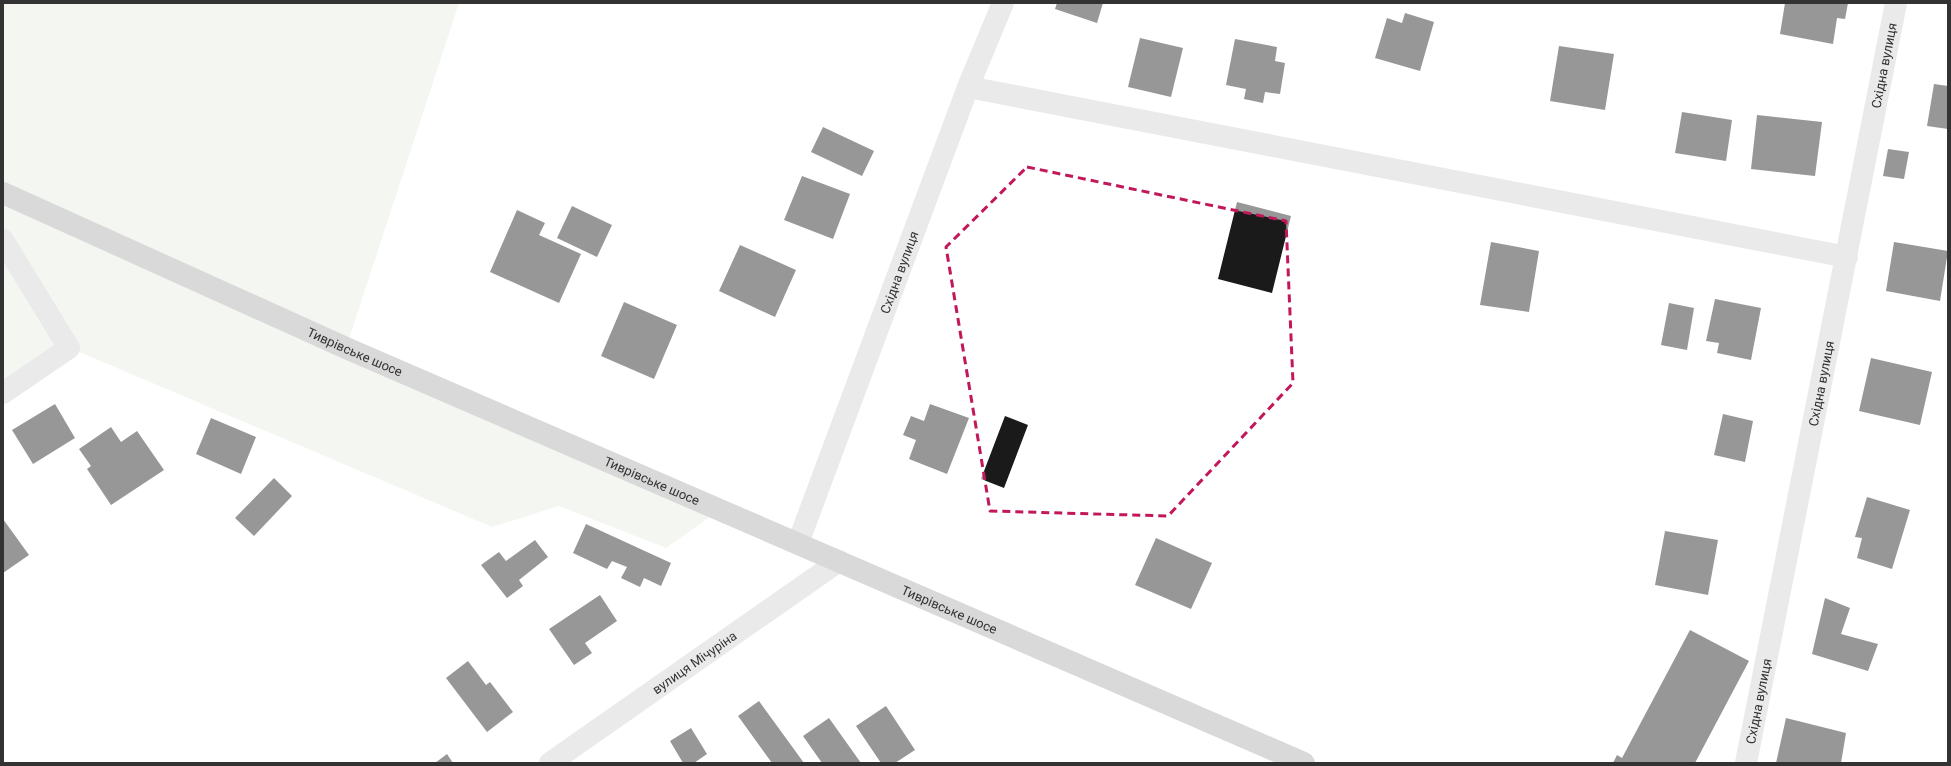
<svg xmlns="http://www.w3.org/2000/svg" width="1951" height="766" font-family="Roboto,sans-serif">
  <rect width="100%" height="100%" fill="#fff"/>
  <path fill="#e6ecdf" d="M3,3H459L346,348L720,510L666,548L559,506L492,527L70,348L3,393Z"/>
  <path fill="#1a1a1a" d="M1057,3H1103L1097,23L1055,9Z
    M1785,3H1848L1845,19L1837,18L1833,44L1780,34Z
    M1405,13L1434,22L1420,71L1375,58L1387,18L1402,23Z
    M1140,38L1183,48L1171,97L1128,87Z
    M1235,39L1277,47L1275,61L1285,63L1280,94L1265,92L1263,103L1244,99L1246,89L1226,85Z
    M1559,46L1614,54L1605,110L1550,101Z
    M1934,84L1948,86V129L1927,126Z
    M1682,112L1732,120L1726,161L1675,153Z
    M1757,115L1822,122L1815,176L1751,169Z
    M823,127L874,151L862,176L811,152Z
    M1888,149L1909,152L1904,179L1883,176Z
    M802,176L850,194L833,239L784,220Z
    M1237,202L1291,216L1272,293L1218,279Z
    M572,206L612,225L597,257L557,238Z
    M517,210L545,223L539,235L581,254L559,303L490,272Z
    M1491,242L1539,251L1529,312L1480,305Z
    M1894,242L1948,251L1940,301L1886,291Z
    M740,245L796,270L775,317L719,291Z
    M1715,299L1761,308L1751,360L1717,353L1719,343L1706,341Z
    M624,302L677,325L654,379L601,356Z
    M1669,303L1694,308L1687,350L1661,345Z
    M1871,358L1932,372L1920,425L1859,411Z
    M55,404L75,438L33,464L12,430Z
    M930,404L969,418L947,474L909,459L916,440L903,435L911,416L924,421Z
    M1723,414L1753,421L1745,462L1714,455Z
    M1005,416L1028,425L1004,488L981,479Z
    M211,418L256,437L241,474L196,454Z
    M111,427L121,442L137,431L164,470L111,505L87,469L91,466L79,449Z
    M274,478L292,496L254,536L235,518Z
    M1867,497L1910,510L1892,569L1857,558L1862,538L1855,537Z
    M3,519L29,555L3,573Z
    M586,524L671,563L661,586L644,578L640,587L621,578L627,567L612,561L607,569L573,553Z
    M1665,531L1718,540L1708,595L1655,585Z
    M1156,538L1212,563L1191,609L1135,585Z
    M535,540L548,557L519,580L523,586L507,598L481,565L499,552L506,561Z
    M600,595L617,621L585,643L592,653L574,665L549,629Z
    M1825,598L1850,608L1841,634L1878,644L1868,671L1812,654Z
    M1690,630L1749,661L1695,763H1613L1617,755L1622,758Z
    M468,661L486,685L490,682L513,712L487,732L446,678Z
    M759,701L804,763H772L738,716Z
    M886,706L915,750L895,763H881L856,726Z
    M829,718L861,763H822L803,736Z
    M1786,718L1846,733L1841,763H1776Z
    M691,728L707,754L694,763H683L670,741Z
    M447,754L453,763H435Z"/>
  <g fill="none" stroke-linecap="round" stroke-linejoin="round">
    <g stroke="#d0d0d0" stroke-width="22">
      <path d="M968,87L1847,257"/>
      <path d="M3,240L69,348L3,393"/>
      <path id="s1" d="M798,543L968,87L1003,3"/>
      <path id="s2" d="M550,763L839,561"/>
      <path id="s3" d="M1746,763L1896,3"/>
    </g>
    <path stroke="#ababab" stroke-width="22" id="s4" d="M3,193L346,348L1304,763"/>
  </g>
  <path d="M0 0H1951V766H0ZM1027,167L1286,221L1293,383L1168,516L990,511L946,247Z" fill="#fff" fill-opacity=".55" fill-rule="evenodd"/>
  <path fill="none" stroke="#c2185b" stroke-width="3" stroke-dasharray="8 5" stroke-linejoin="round" d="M1027,167L1286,221L1293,383L1168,516L990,511L946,247Z"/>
  <g text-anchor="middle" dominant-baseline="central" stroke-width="4" stroke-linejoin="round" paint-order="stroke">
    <g font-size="13" fill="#333" stroke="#fff">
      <text stroke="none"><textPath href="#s3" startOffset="711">Східна вулиця</textPath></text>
      <text stroke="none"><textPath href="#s1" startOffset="289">Східна вулиця</textPath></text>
      <text stroke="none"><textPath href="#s4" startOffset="386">Тиврівське шосе</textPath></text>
      <text stroke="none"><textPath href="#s3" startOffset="387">Східна вулиця</textPath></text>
      <text stroke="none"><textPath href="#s4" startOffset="710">Тиврівське шосе</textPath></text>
      <text stroke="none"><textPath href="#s4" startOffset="1034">Тиврівське шосе</textPath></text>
      <text stroke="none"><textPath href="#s2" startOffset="176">вулиця Мічуріна</textPath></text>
      <text stroke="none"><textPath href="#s3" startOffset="63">Східна вулиця</textPath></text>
    </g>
  </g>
  <rect width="1951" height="766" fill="none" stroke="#333333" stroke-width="8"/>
</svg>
